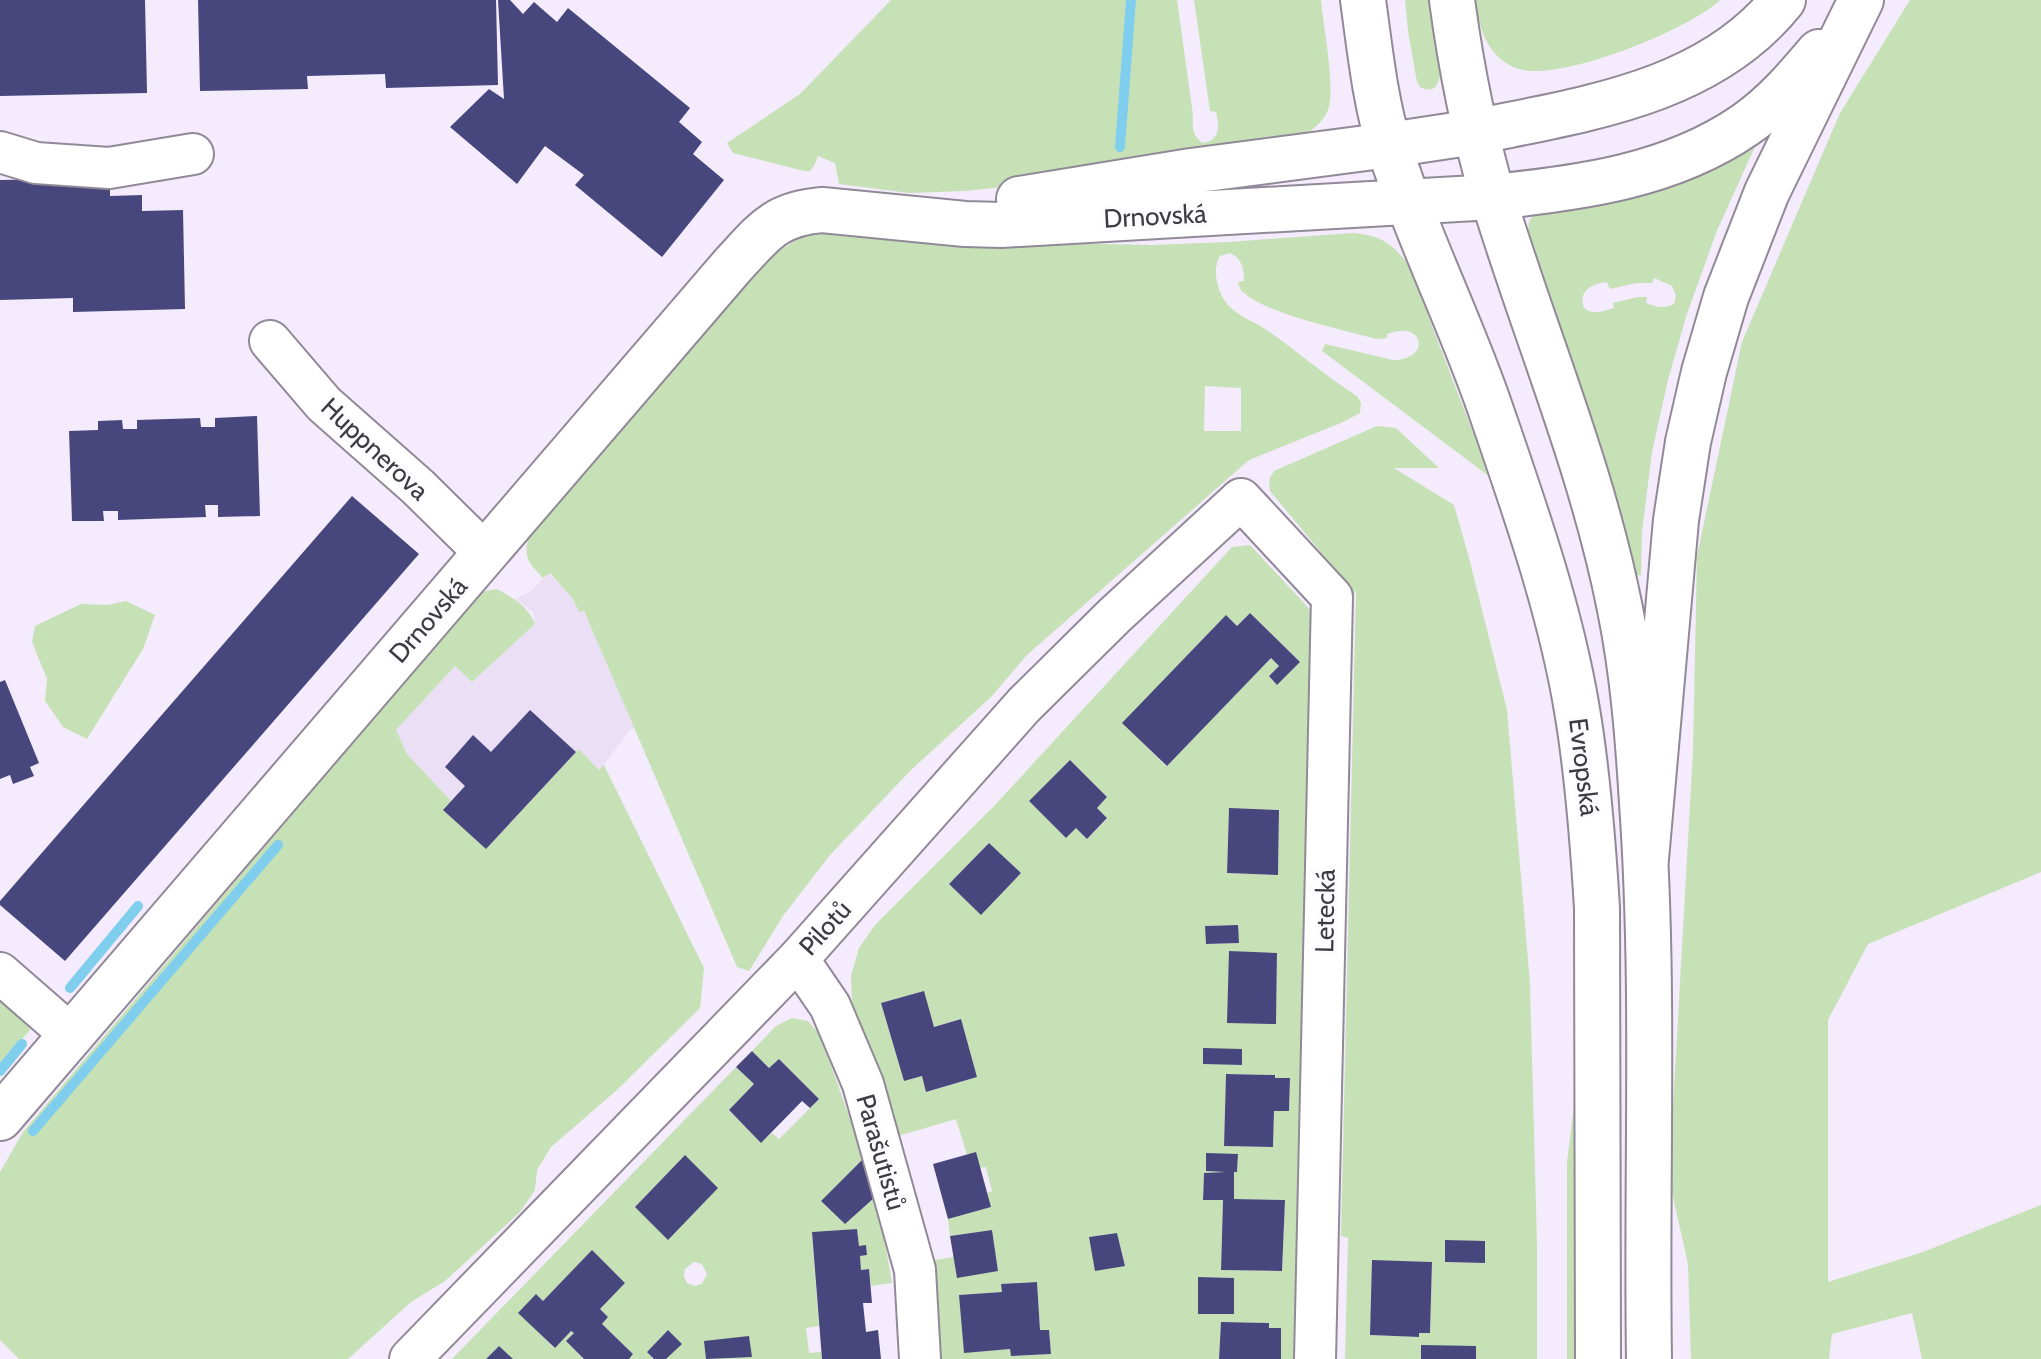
<svg xmlns="http://www.w3.org/2000/svg" width="2041" height="1359" font-family="Cabin,sans-serif">
  <rect width="100%" height="100%" fill="#f4ebfc"/>
  <path fill="#ebdff6" d="M549,573L573,599L579,612L583,610L635,728L630,730L600,770L579,749L486,849L443,810L451,801L407,754L396,730L456,665L472,682L535,624L533,612L516,599L531,591Z"/>
  <path fill="#c7e1b6" fill-rule="evenodd" d="M891,0H1177L1193,115C1192,127 1193,137 1203,143C1219,141 1220,127 1216,112L1210,111L1194,0H1321C1323,25 1336,89 1328,110C1323,123 1312,130 1301,137L1031,184L965,191L909,193L839,184L835,163L818,156L814,166L810,171H804L733,153L727,143L800,94Z
    M1405,0H1429L1440,74C1439,86 1433,94 1420,87L1417,82L1408,31Z
    M1475,0H1720C1689,30 1560,82 1519,69C1488,59 1479,29 1475,0Z
    M1910,0H2041V872L1868,944L1828,1020V1282L1923,1252L2041,1205V1359H1922L1912,1313L1832,1334L1829,1359H1691L1688,1264L1669,1179L1693,751L1697,556L1742,342L1840,113Z
    M1757,142L1716,233L1686,317L1668,380L1652,452L1642,532L1641,575L1636,576L1604,453L1529,233C1527,222 1529,218 1540,212ZM1654,278L1672,286L1676,296L1674,304C1664,309 1656,307 1646,303L1647,297H1638L1613,303L1614,308C1603,311 1593,316 1584,308C1578,291 1591,284 1607,282L1610,289L1636,283H1652Z
    M832,231L898,240L1151,245L1228,242L1352,233C1380,235 1393,243 1409,266L1490,477L1322,351L1325,344L1393,360C1400,360 1406,359 1412,355C1423,348 1420,333 1407,331C1400,330 1393,332 1387,334V338L1376,339C1341,329 1270,315 1244,293C1239,289 1240,288 1238,282L1244,281C1244,269 1242,258 1230,253L1220,256C1211,271 1218,295 1230,307C1241,318 1255,322 1267,330C1298,352 1326,376 1357,396L1361,403L1360,413L1341,423L1249,460L1027,655L991,697L911,770L830,855L783,916L749,971L737,967L584,611L579,612L573,599L550,573L543,578C528,562 523,558 529,535L743,286L773,255L802,236ZM1205,386L1241,388V431H1204Z
    M1377,426L1396,428L1439,468H1394L1454,505L1468,554L1507,710L1530,984L1537,1243V1359H1345L1348,1238L1341,1236L1356,589L1353,598L1348,585L1270,491L1269,480L1274,471ZM1445,1241H1485V1263L1445,1262ZM1373,1261L1432,1262L1430,1333H1419L1418,1337L1370,1335Z
    M1250,545L1316,616L1309,736L1295,1359H1277L1281,1358V1328H1269V1323L1221,1322L1219,1359H939L930,1261L954,1257L998,1271L992,1230L950,1236L948,1219L990,1207L987,1193L992,1191L986,1167L980,1168L967,1155L956,1119L898,1136L852,1004L851,976L859,948L875,925L995,805L1232,547ZM1250,613L1300,662L1277,685L1269,676L1279,666L1271,658L1166,766L1123,723L1226,615L1237,626ZM1070,760L1107,797L1097,808L1107,819L1087,839L1076,828L1066,838L1029,801ZM1229,809L1279,810L1278,875L1227,873ZM989,843L1021,873L981,914L949,884ZM1238,925V943L1206,944V926ZM1229,952L1277,953L1276,1023ZM923,992L934,1027L960,1019L977,1077L927,1092L922,1076L904,1081L881,1003ZM1204,1049H1242V1065L1203,1063ZM1226,1074L1274,1075L1275,1078H1290L1289,1111H1274L1273,1147L1224,1146ZM1206,1154H1238L1237,1172L1206,1171ZM1204,1173H1234V1199L1285,1200L1282,1271L1221,1270L1223,1200L1203,1199ZM1117,1233L1125,1265L1089,1237ZM1199,1277L1234,1278V1314H1199ZM1037,1282L1040,1330L1049,1331L1051,1354L1012,1356L1010,1349L964,1352L960,1295L1002,1292L1001,1284Z
    M497,589C513,598 528,606 535,624L472,682L455,666L396,730L407,754L451,801L444,810L486,849L579,749L599,770L604,765L704,968L700,1008L617,1090L551,1147L537,1170L535,1190L520,1212L445,1281L411,1302L348,1359H19L0,1340V1172L23,1132L480,592Z
    M126,601L155,615L143,649L87,739L63,727L45,701L47,679L32,642L35,626L81,604L108,605Z
    M0,1002C14,1005 25,1018 30,1030L0,1065Z
    M792,1018L808,1021L820,1035L864,1158L821,1201L845,1224L874,1198L886,1249L892,1283L871,1286L869,1269L861,1270L860,1256L867,1255L866,1246H859L857,1229L812,1233L819,1326L806,1328L809,1353L821,1352L822,1359H666L681,1344L668,1330L647,1352L654,1359H629L633,1354L602,1324L608,1317L600,1309L625,1283L592,1251L543,1301L519,1312L554,1348L571,1331L574,1333L566,1341L584,1359H513L499,1346L486,1359H452L736,1067L754,1084L729,1111L761,1142L772,1133L779,1139L819,1099L779,1059L769,1068L752,1051L776,1026ZM685,1155L718,1188L636,1207V1206ZM694,1262L702,1264L707,1274L702,1284L695,1286L687,1283L684,1276L685,1269Z
    M1576,1089V1359H1567V1162Z"/>
  <g fill="none" stroke-linecap="round" stroke-linejoin="round">
    <path stroke="#80ceee" stroke-width="10" d="M1120,147L1131,0
      M70,988L138,906
      M0,1071L22,1044
      M33,1131L278,845"/>
  </g>
  <path fill="#48477d" d="M0,0H145L147,93L0,96Z
    M198,0H496L498,85L386,88L385,74L307,76L308,89L200,91Z
    M498,0H510L523,14L534,2L557,22L568,8L690,108L679,122L702,142L693,154L724,180L662,257L575,185L584,175L545,146L517,184L450,127L489,89L504,99Z
    M110,178V196L142,195V211L183,210L185,309L73,312V298L0,300V180Z
    M257,416L260,516L218,517V505H205L206,517L118,520V511H103L104,521H72L69,431L98,430V421L122,420L123,429H137V420L200,418L201,427H215V418Z
    M352,496L419,554L65,961L0,905V901Z
    M1250,613L1300,662L1277,685L1269,676L1279,666L1271,658L1167,766L1122,723L1226,615L1237,626Z
    M5,680L39,763L30,767L34,776L13,784L10,775L0,779V682Z
    M530,710L576,752L486,849L443,810L465,786L445,767L473,735L491,752Z
    M1070,760L1107,797L1097,808L1107,818L1087,839L1076,828L1066,838L1029,801Z
    M1229,808L1279,810L1278,875L1227,873Z
    M989,843L1021,873L981,915L949,884Z
    M1238,925L1239,943L1206,944L1205,926Z
    M1229,951L1277,953L1276,1024L1227,1023Z
    M924,991L934,1027L961,1019L977,1077L926,1092L922,1076L904,1081L881,1003Z
    M1203,1048L1242,1049V1065L1203,1064Z
    M752,1051L769,1068L779,1059L819,1099L810,1108L802,1101L761,1143L729,1110L754,1084L736,1067Z
    M1226,1074L1275,1075V1078H1290L1289,1111H1274L1273,1147L1224,1146Z
    M976,1152L991,1207L948,1219L933,1164Z
    M1206,1153L1238,1154L1237,1172H1234V1199L1285,1200L1282,1271L1221,1270L1223,1200H1203L1204,1173L1226,1172L1206,1171Z
    M685,1155L718,1188L668,1240L635,1207Z
    M864,1158L874,1198L845,1224L821,1201Z
    M857,1229L859,1246L866,1245L867,1255L860,1256L861,1270L869,1269L872,1303H863L866,1332L878,1330L881,1359H822L812,1232Z
    M992,1230L998,1271L957,1278L950,1236Z
    M1117,1233L1125,1266L1095,1271L1089,1237Z
    M1445,1240L1485,1241V1263L1445,1262Z
    M592,1250L625,1283L600,1309L608,1317L602,1324L633,1354L629,1359H584L566,1341L574,1333L571,1331L555,1348L518,1313L536,1294L543,1301Z
    M1372,1260L1432,1262L1430,1333H1419V1337L1370,1335Z
    M1198,1277L1234,1278V1314H1198Z
    M1037,1282L1040,1330H1049L1051,1354L1011,1356L1010,1349L964,1353L959,1295L1002,1292L1001,1284Z
    M1221,1322L1269,1323V1328H1281V1359H1219Z
    M668,1330L682,1344L666,1359H654L647,1352Z
    M749,1336L752,1357L706,1359L704,1341Z
    M1421,1345L1476,1346V1359H1421Z
    M499,1346L513,1359H486Z"/>
  <g fill="none" stroke-linecap="round" stroke-linejoin="round">
    <g stroke="#918997" stroke-width="44">
      <path id="minor" d="M0,152L36,163L109,168L193,154
        M270,341L324,404L418,487L485,553
        M798,959L830,1006L863,1084L915,1270L920,1359
        M0,973L71,1035
        M410,1359L798,959L1024,705L1115,615L1241,499L1332,597L1315,1359"/>
    </g>
    <g stroke="#918997" stroke-width="48">
      <path id="major" d="M1363,0C1370,50 1375,101 1390,149C1417,235 1458,317 1488,402C1522,501 1560,607 1577,710C1588,775 1593,842 1597,908L1598,1359
        M1452,0C1461,67 1474,133 1493,197C1535,335 1592,467 1620,609C1633,673 1638,738 1642,803C1655,988 1646,1174 1649,1359
        M1019,199L1191,171L1389,145L1475,132
        M0,1118L733,265C763,233 774,214 822,210L965,224L1001,225L1493,197"/>
    </g>
    <g stroke="#918997" stroke-width="48">
      <path id="highway" d="M1475,132C1585,109 1709,93 1783,0
        M1493,197C1580,188 1671,176 1745,125C1774,105 1797,78 1819,52
        M1646,859L1676,520L1688,442L1704,372L1726,297L1767,192L1861,0"/>
    </g>
    <use href="#minor" stroke="#fff" stroke-width="40"/>
    <use href="#major" stroke="#fff" stroke-width="44"/>
    <use href="#highway" stroke="#fff" stroke-width="44"/>
  </g>
  <g text-anchor="middle" dominant-baseline="central" stroke-width="8" stroke-linejoin="round" paint-order="stroke">
    <g font-size="26" fill="#3e3b41" stroke="#fdfcff">
      <text transform="translate(1155 216) rotate(-3)">Drnovská</text>
      <text transform="translate(375 449) rotate(43)">Huppnerova</text>
      <text transform="translate(428 620) rotate(-49)">Drnovská</text>
      <text transform="translate(1584 767) rotate(83)">Evropská</text>
      <text transform="translate(1325 911) rotate(-89)">Letecká</text>
      <text transform="translate(825 928) rotate(-48)">Pilotů</text>
      <text transform="translate(881 1152) rotate(74)">Parašutistů</text>
    </g>
  </g>
</svg>
